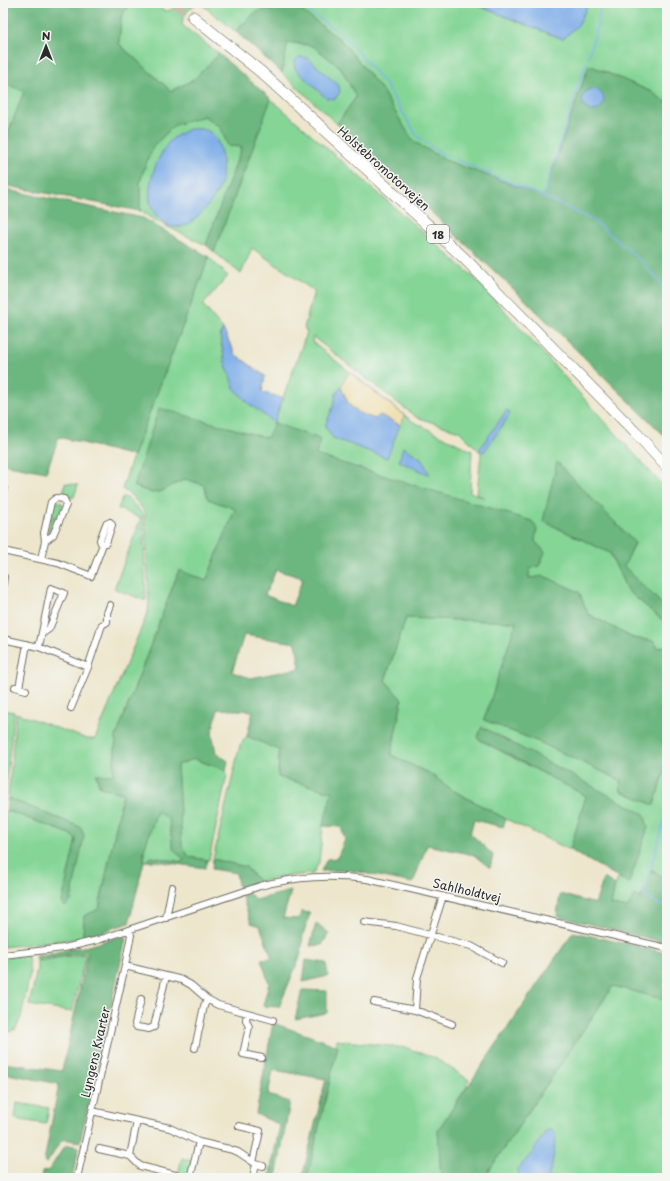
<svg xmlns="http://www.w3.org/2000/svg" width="670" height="1181" font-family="'Playpen Sans',sans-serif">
  <rect width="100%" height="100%" fill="#f6f6f2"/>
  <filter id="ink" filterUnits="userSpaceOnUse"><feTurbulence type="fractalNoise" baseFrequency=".025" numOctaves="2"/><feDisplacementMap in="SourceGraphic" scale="8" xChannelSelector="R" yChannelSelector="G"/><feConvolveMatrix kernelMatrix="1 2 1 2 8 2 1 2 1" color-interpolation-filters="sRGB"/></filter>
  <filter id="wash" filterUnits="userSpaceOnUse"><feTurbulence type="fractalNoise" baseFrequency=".012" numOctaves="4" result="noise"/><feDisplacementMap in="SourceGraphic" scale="16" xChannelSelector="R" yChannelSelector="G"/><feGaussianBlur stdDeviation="0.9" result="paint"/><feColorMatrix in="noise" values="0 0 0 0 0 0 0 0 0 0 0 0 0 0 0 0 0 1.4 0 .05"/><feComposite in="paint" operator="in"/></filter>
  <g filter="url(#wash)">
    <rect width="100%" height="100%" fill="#ede6cc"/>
    <path fill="#85d596" stroke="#588060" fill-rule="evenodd" d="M130,3H155L164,11L171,10L177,3H199C190,6 183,15 182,25L219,54L193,80L171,91L119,44L121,17Z
      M200,3H471L563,39L578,25L589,3H667V103L652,92L589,65L543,196L445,160L413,141L381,89L341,40L256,12L235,31Z
      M287,42L313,46L341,68L356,97L337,124L282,73Z
      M11,86L24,91L3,148V87Z
      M271,99L475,278L667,490V609L624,566L635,543L543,521L610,553L627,590L667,624V646L658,648L654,641L633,638L588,614L579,592L529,579L230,427L134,486L152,493L162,491L185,479L204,484L208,499L236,509L206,581L179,570L116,737L113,776L96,775L100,787L123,793L99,909L84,916L83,938L3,947V829L6,810L70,834L76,839L62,902L80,827L8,798L16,713L87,739H95L148,612L149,602L145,512L132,496L122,489L133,456L209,257L228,276L203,305L223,329L220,337L225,362L274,422L307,332L304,328L314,291L252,248L241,274L214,252ZM313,337L416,417L459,431L481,453L477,494L485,498L470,492L472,451L412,421L312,342Z
      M204,116L221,128L228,146H242L206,245L157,222L140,211V182L145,166L154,145L175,125Z
      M65,483L78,485L74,497L71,498L63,497Z
      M124,497L130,500L143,514L146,600H144L115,589V586L141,518L118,509L122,498Z
      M56,501L62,503L63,505L58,518L51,515L53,503Z
      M51,517L58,519L51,534L48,533V531Z
      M406,618L517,622L484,720L539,742L620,780L621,791L654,805L667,765V879L651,871L641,898L629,909L611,905L615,885L619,877L629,882L648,827L482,727L478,739L586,796L570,850L506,819L454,791L430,774L391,755L402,700L385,681Z
      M3,710L14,712L4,802H3Z
      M247,736L279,750L278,777L333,792L323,826L319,862L313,874L286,876L259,882L246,867L213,859L240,745Z
      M194,759L226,770L227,775L209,860L189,857L182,846L177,765Z
      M157,811L169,820L173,848L185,860L182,862L152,857L147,861H144V850Z
      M86,954L72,1012L29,1005L37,970V961Z
      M28,955L30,974L21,1017L16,1029L7,1033H3V957Z
      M613,986L667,1000V1178H484Z
      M337,1040L407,1048L435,1058L469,1080L466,1084L468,1085L438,1130L441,1178H307L328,1086L327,1085Z
      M17,1103L49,1108L46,1124L15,1119Z
      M182,1158L192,1161L188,1176L178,1174Z"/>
    <path fill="#6cb67f" stroke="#4c7055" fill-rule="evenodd" d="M3,3H130L121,17L119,44L171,91L193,80L219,54L271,99L214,252L206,245L242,147L228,146L221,128L204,116L175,125L154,145L145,166L140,182V211L3,185V148L24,91L11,86L3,87Z
      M294,5L341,40L381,89L413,141L445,160L543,196L589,65L652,92L667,103V438L523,298L337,124L356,97L341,68L313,46L288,42L282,73L235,31L256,12L277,7Z
      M3,189L143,218L209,257L133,456L59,437L46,472L3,464Z
      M159,408L267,438L274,423L320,439L316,455L532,521L537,529L535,541L545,552L539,566L530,569L529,578L544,576L579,592L588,614L633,638L654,641L658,648L667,646V685L663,708L667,711V765L654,805L621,791L620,780L539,742L484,720L516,622L406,618L385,680L402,700L391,755L430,774L454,791L506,819L503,827L474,820L470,833L493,855L490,868L474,855L427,845L413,883L349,870L321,871L327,859L337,858L345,840L341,827L323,826L332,792L278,777L279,750L247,736L253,711L218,709L212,732L216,753L228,761L226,770L194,759L177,765L182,846L189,857L207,860L205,868L155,861H147L151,857L182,862L184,860L173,848L169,820L157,811L144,850V861L129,923L83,938L84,916L99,909L123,793L100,787L96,774L113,775L116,737L179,570L206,581L235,509L208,499L204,485L185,479L162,491L152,493L134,486ZM276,570L303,578L292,606L265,595ZM244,635L296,643L300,668L251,678L232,672Z
      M557,462L635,543L624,566L667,609V624L627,590L610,553L543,521Z
      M482,727L644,814L648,827L629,883L570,850L586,796L477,738Z
      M8,798L80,827L84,835L71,901L65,907L62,902L76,839L70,834L6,810Z
      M213,859L246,867L259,882L239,890L236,873L212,869Z
      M651,870L667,879V943L557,916L560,894L595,904L604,878L615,885L611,905L628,908L634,895L641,898Z
      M291,891L283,918L299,919L301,912L310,913L303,935L301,954L279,1007L263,1006L269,983L261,959L272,958L260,926L251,923L242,896L250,894L255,900Z
      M316,923L329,933L322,945L310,946Z
      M573,932L667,953V1000L613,986L484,1178H441L438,1130Z
      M122,936L126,938L80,1142L64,1139C56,1145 54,1155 46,1163L44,1162L59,1084L3,1073V1063L62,1071L88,952L36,960L35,956L88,946Z
      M306,960L326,963L328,976L303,982Z
      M302,990L327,991V1013L295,1019Z
      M273,1023L338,1046L307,1178H302L326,1079L273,1070L268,1095L290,1102L276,1178H269L280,1125L256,1114Z
      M68,1145L79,1147L72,1178H41L42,1172L49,1170L64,1147Z"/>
    <path fill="#eeda9e" stroke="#8c8264" d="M349,372L405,416L400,425L380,415L376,419L363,415L349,405L341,387Z"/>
    <path fill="#7eade8" stroke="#546c8a" d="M471,3H589L578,25L563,39Z
      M299,57L308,58L339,86L340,92L335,99L326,98L295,69L294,62Z
      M582 100a11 11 0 1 1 22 0a11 11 0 1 1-22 0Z
      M189,129C196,129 204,128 210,132C223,141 225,173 220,186C214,199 206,209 196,218C192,222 186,226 180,227C174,228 168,226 163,222C137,205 154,161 169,142C174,136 182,133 189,129Z
      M223,329L235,354L265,376L262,392L282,398L274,423L247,402L234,388L225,362L220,336Z
      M341,387L349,405L363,415L375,419L380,415L400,425L387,458L333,438L325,426L333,407L336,394Z
      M507,410L510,413L509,416L484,452H482L479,450L481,447Z
      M403,447L421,458L430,475L399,461Z
      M548,1130H553L555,1133C555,1149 553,1163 548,1178H519L518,1169L533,1152L545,1132Z"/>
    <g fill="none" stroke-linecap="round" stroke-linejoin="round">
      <path stroke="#7eade8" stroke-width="1.5" d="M297,3L344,36L385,84L417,136L441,154L448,156
        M588,58L597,28L601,3
        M455,159L556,202L593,220L640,260L667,291
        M543,196L586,63
        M667,812L643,895L667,909"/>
    </g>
  </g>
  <g filter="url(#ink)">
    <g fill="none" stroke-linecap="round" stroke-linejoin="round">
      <path stroke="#c6c1ac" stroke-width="11" stroke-dasharray="11 5.5" stroke-linecap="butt" d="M175,3L193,17"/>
      <g stroke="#6f6c63" stroke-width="8">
        <path id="street" d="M3,491L4,489
          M3,551L58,563L91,576L103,544L106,543L112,525L110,522L106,524L100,540L101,543L103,544
          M41,559L45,541L44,533L51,502L56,498L64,499L66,505L53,535L45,541
          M3,584L4,577
          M3,639L39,647L88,667L102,625L107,622V613L110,605
          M39,647L51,588L64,593L49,629L43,633
          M15,687L26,690
          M19,688L27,644
          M71,708L88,667
          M166,918L172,887
          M364,922L396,926L471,946L502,963
          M3,955L64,948L98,940L260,886C298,876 329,875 367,879L667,948
          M125,966L182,980L191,985L207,999L218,1005L273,1020
          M141,999L135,1024L137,1027L149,1029L154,1027L166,976
          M374,1002L415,1010L452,1024
          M415,1010L417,978L443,896
          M247,1013L246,1020L249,1027L243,1054L262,1058
          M195,1048L204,1006L207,999
          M92,1111L170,1128L199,1142L229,1149L238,1152L256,1164L263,1166
          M239,1126L260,1131L253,1162
          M99,1149L130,1156L140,1166L187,1178
          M130,1156L137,1121
          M77,1178L125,966L131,935L129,930
          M190,1178L199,1142
          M253,1178L256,1164"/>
      </g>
      <g stroke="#6f6c63" stroke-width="12">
        <path id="highway" d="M193,17L261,72L464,258L636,433L667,467"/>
      </g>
      <use href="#street" stroke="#fff" stroke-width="6"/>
      <use href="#highway" stroke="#fff" stroke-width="11"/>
    </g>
  </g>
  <g text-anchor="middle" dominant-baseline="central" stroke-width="3" stroke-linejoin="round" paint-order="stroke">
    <rect fill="#f6f6f2" stroke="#686867" stroke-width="1" x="427" y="225" width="22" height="18" rx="3"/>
    <g font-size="11" font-weight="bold" fill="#2b2b2b">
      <text x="438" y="234">18</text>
    </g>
    <g font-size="12" fill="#2b2b2b" stroke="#f6f6f2">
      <text transform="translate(384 168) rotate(42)">Holstebromotorvejen</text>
      <text transform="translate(467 890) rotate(13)">Sahlholdtvej</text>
      <text transform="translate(95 1052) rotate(-77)">Lyngens Kvarter</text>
    </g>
  </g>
  <rect width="670" height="1181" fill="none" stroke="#f6f6f2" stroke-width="16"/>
  <g transform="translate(46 46)" stroke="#f6f6f2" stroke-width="3" paint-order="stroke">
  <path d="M0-3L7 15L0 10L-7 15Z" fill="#2b2b2b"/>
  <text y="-6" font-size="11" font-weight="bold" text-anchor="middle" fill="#2b2b2b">N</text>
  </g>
</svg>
